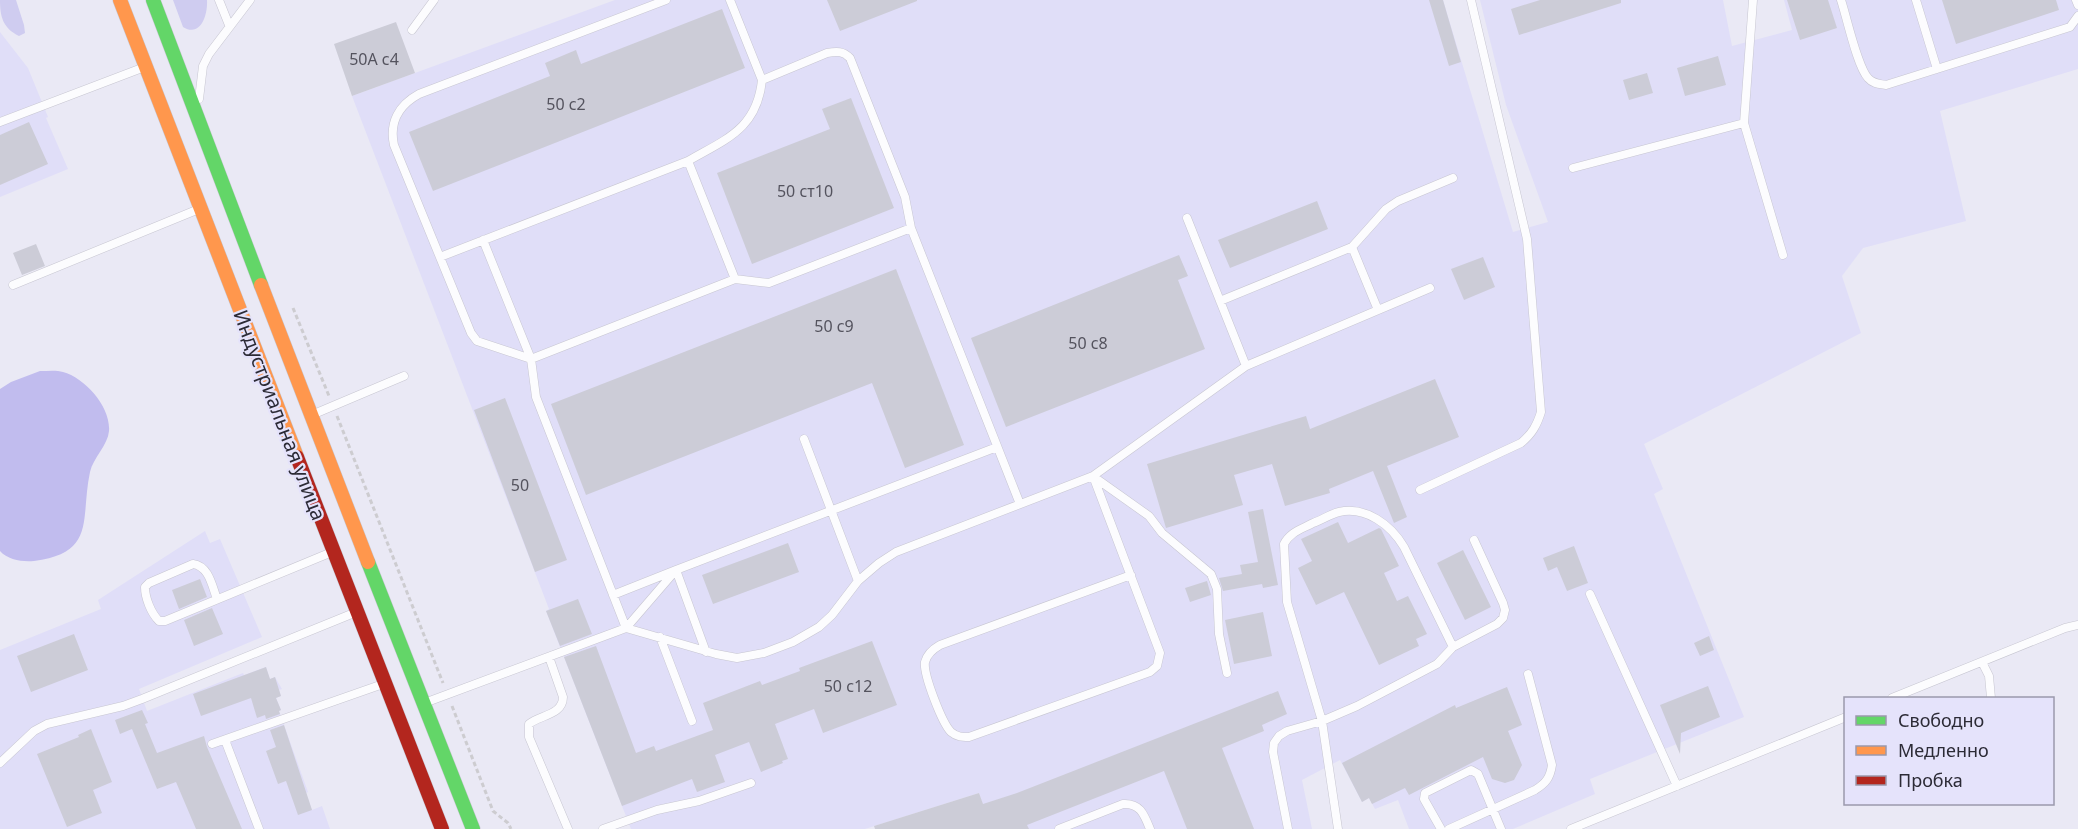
<svg xmlns="http://www.w3.org/2000/svg" width="2078" height="829" font-family="'Noto Sans',sans-serif">
  <rect width="100%" height="100%" fill="#eae9f5"/>
  <path fill="#e0def8" d="M615,0H1443L1513,232L1548,222L1506,105L1480,0H1723L1732,46L1792,30L1784,0H2078V69L1940,111L1966,221L1863,248L1842,276L1861,333L1644,444L1663,489L1654,494L1744,717L1590,779L1595,794L1513,829H1409L1398,800L1375,809L1369,798L1362,802L1340,760L1302,780L1312,829H991L979,793L865,829H631L546,611L549,609L352,96Z
    M0,32L28,68L48,117L46,118L68,169L0,197Z
    M205,531L210,543L220,539L262,637L139,689L147,711L243,673L244,675L266,667L270,679L275,677L282,689L279,690L281,696L276,698L281,710L279,711L308,792L306,793L312,810L322,806L330,829H0V650L101,609L98,600Z"/>
  <path fill="#cfccf0" d="M0,0H16L24,25L25,33L19,36C3,28 0,17 0,0Z
    M173,0H207C208,14 201,38 183,27Z"/>
  <path fill="#c1bcee" d="M40,371C48,371 57,370 63,372C85,378 111,407 109,431C108,445 93,458 90,472C80,518 97,553 34,561C22,562 8,560 0,551V389L11,382Z"/>
  <path fill="#ccccd7" d="M827,0H917V1L840,31Z
    M1429,0H1443L1461,62L1449,66Z
    M1540,0H1621V3L1519,35L1511,9Z
    M1787,0H1828L1837,28L1800,40Z
    M1942,0H2056L2059,10L1956,44Z
    M722,9L745,68L433,191L409,132L550,76L545,63L576,50L581,64Z
    M396,22L415,73L352,96L334,44Z
    M1718,56L1726,85L1685,96L1677,68Z
    M1647,73L1653,93L1629,100L1623,80Z
    M851,98L894,208L752,264L717,173L830,129L822,109Z
    M29,122L48,164L0,185V135Z
    M1317,201L1328,229L1230,268L1218,240Z
    M36,244L45,266L22,275L13,253Z
    M1179,255L1188,276L1178,280L1205,349L1006,427L971,338Z
    M1483,257L1495,287L1464,300L1451,269Z
    M896,269L964,445L905,468L872,383L586,495L551,404Z
    M1435,379L1459,437L1387,466L1407,517L1394,523L1373,471L1329,489L1330,493L1285,506L1272,464L1234,475L1243,505L1166,528L1147,464L1306,416L1310,429Z
    M505,398L567,560L535,572L474,410Z
    M1263,509L1278,585L1263,588L1262,584L1223,591L1219,578L1242,574L1240,565L1258,562L1248,512Z
    M1338,522L1348,543L1379,528L1381,529L1399,566L1384,573L1397,601L1408,596L1427,634L1416,639L1419,646L1379,665L1344,592L1316,605L1298,568L1312,561L1301,539Z
    M788,543L799,572L713,604L702,575Z
    M1574,546L1588,583L1567,591L1557,567L1548,571L1543,558Z
    M1463,550L1491,607L1465,620L1437,563Z
    M200,579L207,597L179,609L172,590Z
    M1207,581L1211,595L1190,602L1185,588Z
    M578,599L592,634L560,646L546,611Z
    M212,608L223,634L194,646L184,620Z
    M1263,612L1272,656L1234,664L1225,620Z
    M74,634L88,670L31,692L17,656Z
    M1709,636L1714,650L1700,656L1694,643Z
    M872,641L897,705L823,733L814,709L775,724L788,759L782,761L783,763L761,772L749,742L715,755L725,782L697,792L692,779L622,806L564,657L596,646L636,753L654,746L656,751L713,730L703,703L760,681L762,685L800,671L799,668Z
    M266,667L270,679L275,677L281,696L276,698L281,710L279,711L280,714L266,719L265,715L257,718L251,698L201,716L193,694Z
    M1708,686L1720,717L1681,733L1680,754L1660,705Z
    M1507,687L1522,725L1508,731L1522,765L1514,780L1505,783L1492,779L1483,757L1409,795L1405,788L1372,804L1369,798L1362,802L1342,763L1455,705L1456,708Z
    M1278,691L1287,714L1262,725L1264,731L1222,748L1254,829H1187L1164,771L1027,825L1029,829H875L874,826L979,793L983,804L1017,793Z
    M142,710L148,723L145,724L157,753L204,736L207,747L242,829H196L176,782L157,789L132,729L120,734L115,720Z
    M284,725L312,810L298,815L286,781L278,784L266,751L276,747L270,730Z
    M91,729L112,782L93,790L102,813L67,827L37,754L79,737L78,735Z"/>
  <g fill="none" stroke-linecap="round" stroke-linejoin="round">
    <g stroke="#c7c6d1" stroke-width="9">
      <path id="lane" d="M219,0L229,25
        M666,0L419,94C399,105 389,122 394,145L471,333L477,341L531,359L735,279L769,283L911,228L1020,504
        M730,0L762,80
        M1841,0C1847,18 1857,66 1868,78C1873,84 1880,84 1886,85L2070,27L2078,16
        M1916,0L1937,69
        M2076,0L2078,5
        M412,30L434,0
        M199,99L203,66L209,54L250,0
        M0,122L142,68
        M1744,123L1783,255
        M688,161C726,139 757,129 762,80L827,53C837,51 843,51 850,58L905,197L911,228
        M1573,168L1744,123L1753,0
        M483,240L531,359L536,397L626,628
        M1352,247L1378,310
        M440,257L688,161L735,279
        M13,285L199,209
        M1220,301L1352,247L1386,209L1398,201L1453,178
        M1246,366L1430,288
        M314,414L404,376
        M804,439L858,581
        M1093,476L1160,653L1157,666L1150,672L969,737C962,737 957,737 951,732C942,723 923,674 925,662C927,654 933,649 940,645L1131,575
        M1094,477L1149,516L1162,533L1211,574L1217,589L1219,634L1227,673
        M1420,490L1521,443C1532,434 1537,425 1541,412L1527,239L1471,0
        M1590,594L1677,786
        M613,595L676,570L706,652
        M217,599C212,586 209,566 193,564L149,583L145,587C145,598 151,613 159,621H165L332,552
        M626,628L716,654L737,658L764,653L793,642L819,627L832,615L858,581L879,563L896,552L1093,476L1246,366L1187,218
        M660,637L692,721
        M549,657L563,697C563,715 540,715 529,724V737L568,829
        M1982,662L1989,676L1991,698
        M1892,698L2065,628L2078,625
        M427,702L626,628L676,570L997,447
        M225,740L259,829
        M212,744L383,684
        M0,763L34,731L47,724L123,706L142,699L354,613
        M603,829L657,810L699,801L751,783
        M1059,829L1123,804C1140,803 1144,814 1150,829
        M1288,829L1273,752L1274,743L1279,736L1287,731L1322,721L1357,706L1437,664L1453,647L1497,624L1503,618L1505,610L1503,603L1474,540
        M1338,829L1322,721L1287,602L1284,544C1290,532 1302,529 1313,523C1322,520 1330,514 1339,512C1366,506 1391,525 1404,547L1453,647
        M1441,829L1424,799L1425,793L1471,770L1478,774L1501,829
        M1449,829L1535,790C1546,783 1550,778 1552,765L1528,674
        M1571,829L1846,717"/>
    </g>
    <g stroke="#c7c6d1" stroke-width="15">
      <path id="fast" d="M153,0L261,285
        M368,562L473,829"/>
    </g>
    <g stroke="#c7c6d1" stroke-width="15">
      <path id="slow" d="M120,0L297,457
        M261,285L368,562"/>
    </g>
    <g stroke="#c7c6d1" stroke-width="15">
      <path id="jam" d="M297,457L442,829"/>
    </g>
    <path stroke="#cdccd0" stroke-width="3" stroke-dasharray="4.5 3" stroke-linecap="butt" d="M293,308L329,396
      M337,416L443,683
      M452,706L493,811L508,823L511,829"/>
    <use href="#lane" stroke="#fcfcfe" stroke-width="8"/>
    <use href="#fast" stroke="#63d668" stroke-width="14"/>
    <use href="#slow" stroke="#ff974d" stroke-width="14"/>
    <use href="#jam" stroke="#b3261e" stroke-width="14"/>
  </g>
  <g text-anchor="middle" dominant-baseline="central" stroke-width="4.5" stroke-linejoin="round" paint-order="stroke">
    <g font-size="16" fill="#54535e">
      <text x="374" y="59">50А с4</text>
      <text x="566" y="104">50 с2</text>
      <text x="805" y="191">50 ст10</text>
      <text x="834" y="326">50 с9</text>
      <text x="1088" y="343">50 с8</text>
      <text x="520" y="485">50</text>
      <text x="848" y="686">50 с12</text>
    </g>
    <g font-size="20" fill="#2c2b36" stroke="#e5e3fb">
      <text transform="translate(280 415) rotate(69)">Индустриальная улица</text>
    </g>
  </g>
  <rect x="1844" y="697" width="210" height="108" fill="#e5e3fb" stroke="#9b99ac" stroke-width="1.5"/>
  <rect x="1856" y="716" width="30" height="9" fill="#63d668" stroke="#9b99ac" stroke-width="1.5"/>
  <text x="1898" y="727" font-size="18" fill="#2c2b36">Свободно</text>
  <rect x="1856" y="746" width="30" height="9" fill="#ff974d" stroke="#9b99ac" stroke-width="1.5"/>
  <text x="1898" y="757" font-size="18" fill="#2c2b36">Медленно</text>
  <rect x="1856" y="776" width="30" height="9" fill="#b3261e" stroke="#9b99ac" stroke-width="1.5"/>
  <text x="1898" y="787" font-size="18" fill="#2c2b36">Пробка</text>
</svg>
